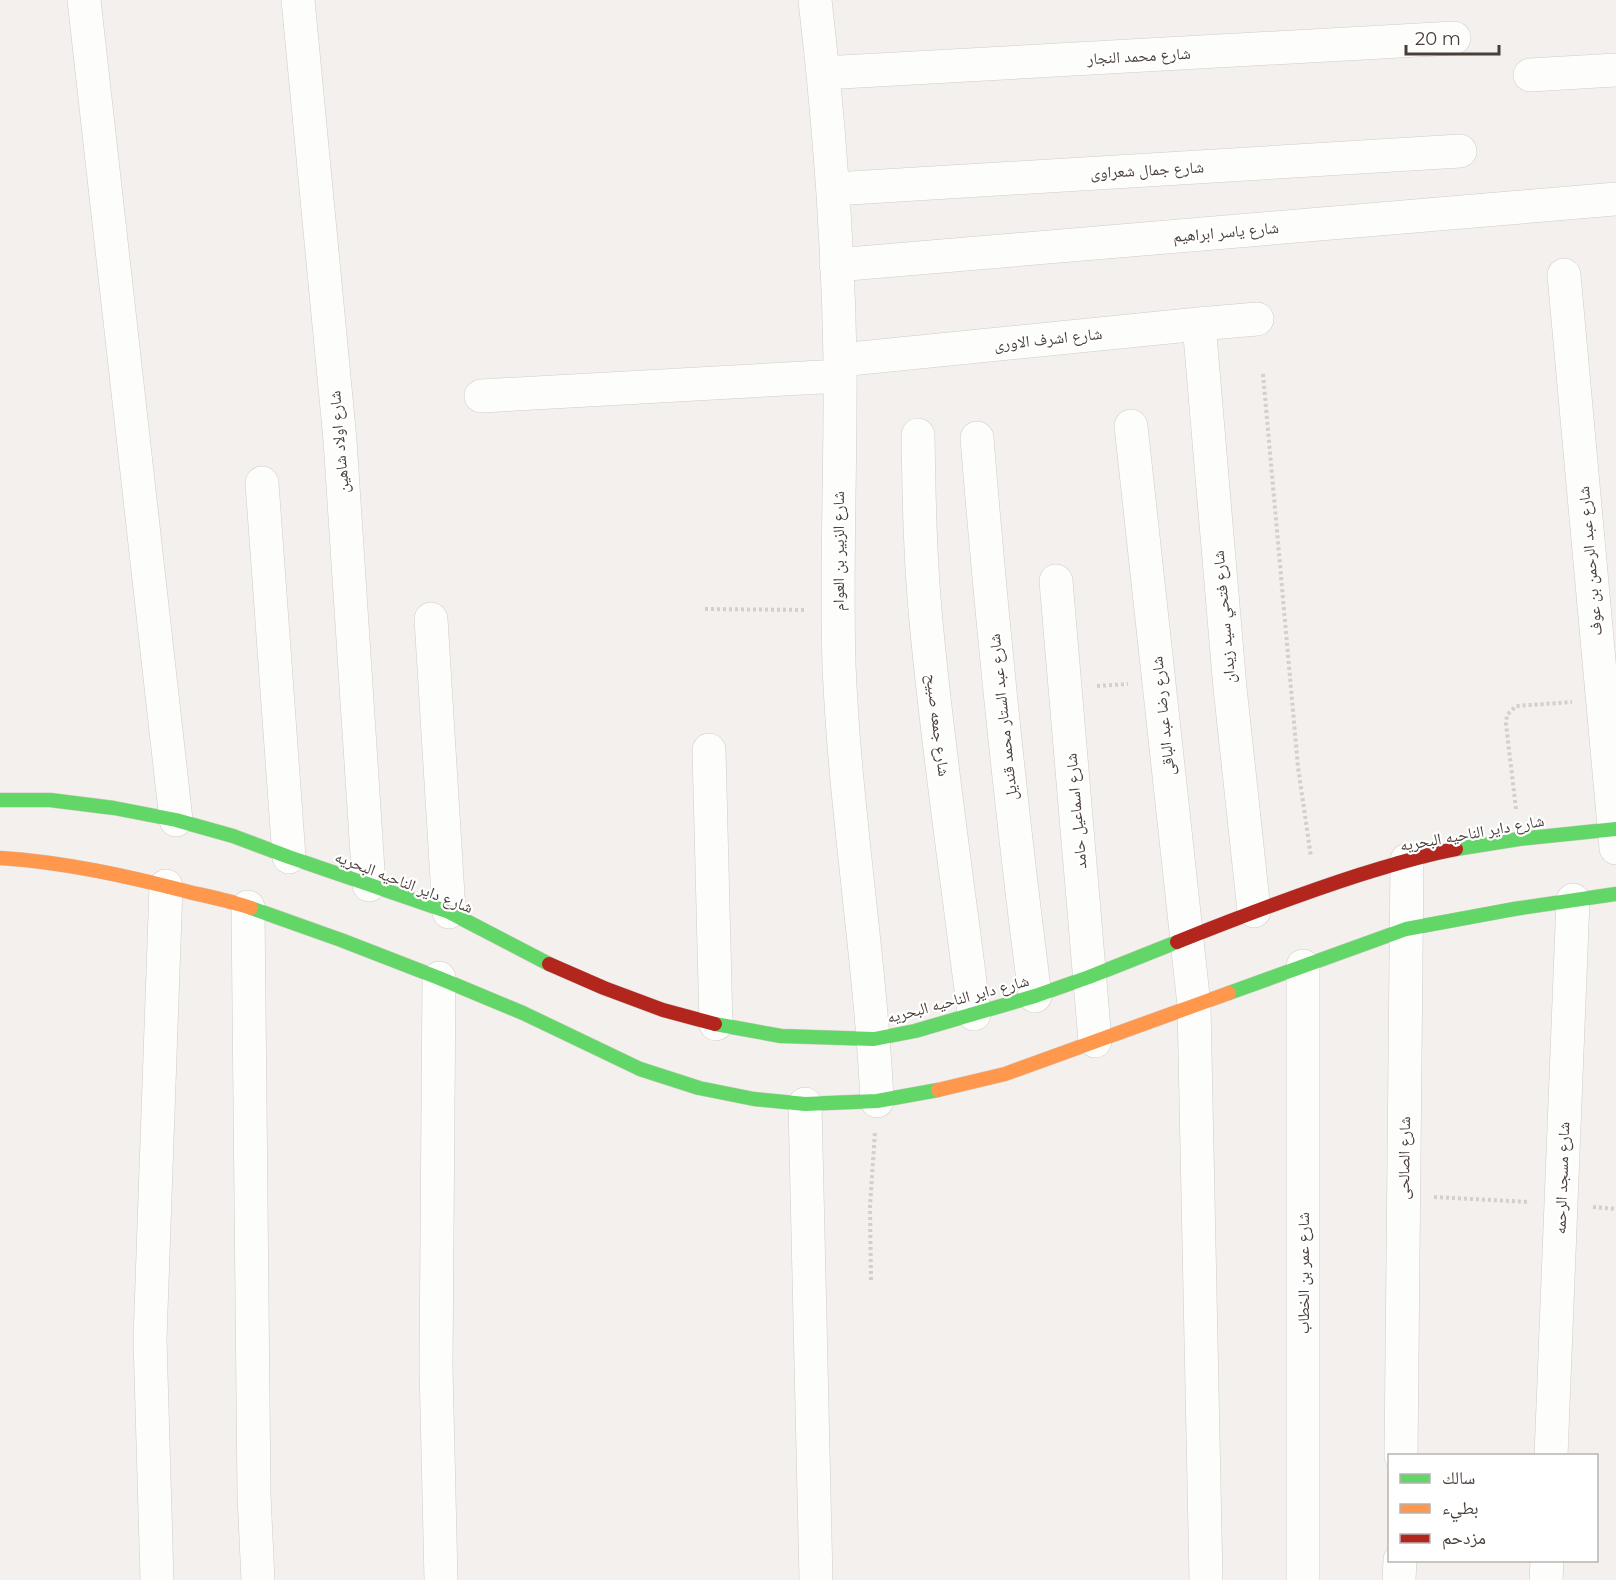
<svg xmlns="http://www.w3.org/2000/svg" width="1616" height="1580" font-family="Montserrat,'Noto Naskh Arabic',sans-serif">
  <rect width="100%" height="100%" fill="#f3f0ed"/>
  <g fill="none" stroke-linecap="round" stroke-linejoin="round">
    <g stroke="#cfccc9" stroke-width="34">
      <path id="street" d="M84,0L176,820
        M298,0L340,440L369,885
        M815,0C829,119 838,239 840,360C841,461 836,563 839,665C845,811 870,955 877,1101
        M823,73L1454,38
        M1530,75L1616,70
        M834,189L1460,151
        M836,265L1616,199
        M1564,275L1616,848
        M1199,324L1230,688L1254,911
        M840,360L1199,324L1257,319
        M481,396L840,376
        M1131,426L1194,1005L1206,1580
        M918,435C919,497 920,559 926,621C938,752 958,883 974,1014
        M977,438C992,624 1011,810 1035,996
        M262,483L289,857
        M1056,581L1095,1041
        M431,619L449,912
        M709,750L716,1024
        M248,907L254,1495L258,1580
        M1303,966V1580
        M439,978L436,1367L441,1580
        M805,1104L816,1580
        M1401,1456L1407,860
        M1551,1456L1573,900
        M157,1580L150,1339L166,886
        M1399,1580L1400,1560
        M1546,1580L1547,1560"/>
    </g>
    <g stroke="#d3ccc6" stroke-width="15">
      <path id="fast" d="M0,800H50L114,808L176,820L233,836L289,857L449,912L549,964
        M1456,849L1519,839L1616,829
        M251,908L341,940L439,978L523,1013L640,1069L699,1088L754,1099L805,1104L877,1101L938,1090
        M1229,993L1406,929L1514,909L1616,894
        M715,1024L781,1036L874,1039L915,1031L1035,996L1089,977L1177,942"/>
    </g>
    <g stroke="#d3ccc6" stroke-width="15">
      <path id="slow" d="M0,858C64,862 127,876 189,892C210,897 231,901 251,908
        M938,1090L1005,1074L1229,993"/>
    </g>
    <g stroke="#d3ccc6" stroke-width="15">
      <path id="jam" d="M1177,942C1237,918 1297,895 1359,875C1391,865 1423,855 1456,849
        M549,964L604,988L663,1010L715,1024"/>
    </g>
    <path stroke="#d3cfcb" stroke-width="4" stroke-dasharray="3 3" stroke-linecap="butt" d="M1263,374L1298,767L1311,857
      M705,609L806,610
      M1097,686L1128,684
      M1516,809L1506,724L1507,715L1516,706L1572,702
      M1434,1197L1529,1202
      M1593,1207L1616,1209
      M871,1280L870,1206L875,1132"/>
    <use href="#street" stroke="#fdfdfc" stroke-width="33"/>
    <use href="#fast" stroke="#63d668" stroke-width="14"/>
    <use href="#slow" stroke="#ff974d" stroke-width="14"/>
    <use href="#jam" stroke="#b3261e" stroke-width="14"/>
  </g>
  <g text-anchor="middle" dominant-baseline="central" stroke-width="4.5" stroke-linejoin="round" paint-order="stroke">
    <g font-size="16" fill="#493f39" stroke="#fff">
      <text transform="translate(1139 56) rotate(-3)">شارع محمد النجار</text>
      <text transform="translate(1147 170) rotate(-3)">شارع جمال شعراوى</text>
      <text transform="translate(1226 232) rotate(-5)">شارع ياسر ابراهيم</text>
      <text transform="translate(1048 339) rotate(-6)">شارع اشرف الاورى</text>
      <text transform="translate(339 442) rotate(-95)">شارع اولاد شاهين</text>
      <text transform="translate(838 551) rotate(-90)">شارع الزبير بن العوام</text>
      <text transform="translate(1590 561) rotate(-95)">شارع عبد الرحمن بن عوف</text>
      <text transform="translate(1224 617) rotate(-95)">شارع فتحي سيد زيدان</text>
      <text transform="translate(1163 716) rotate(-96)">شارع رضا عبد الباقى</text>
      <text transform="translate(1003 717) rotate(-96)">شارع عبد الستار محمد قنديل</text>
      <text transform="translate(938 725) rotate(83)">شارع جمعه صبيح</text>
      <text transform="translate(1076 811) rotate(-95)">شارع اسماعيل حامد</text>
      <text transform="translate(1472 833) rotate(-10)">شارع داير الناحيه البحريه</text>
      <text transform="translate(404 882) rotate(21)">شارع داير الناحيه البحريه</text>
      <text transform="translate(958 999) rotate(-15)">شارع داير الناحيه البحريه</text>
      <text transform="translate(1404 1158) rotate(-89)">شارع الصالحى</text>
      <text transform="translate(1562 1178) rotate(-88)">شارع مسجد الرحمه</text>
      <text transform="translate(1303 1273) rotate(-90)">شارع عمر بن الخطاب</text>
    </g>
  </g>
  <rect x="1388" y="1454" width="210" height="108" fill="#ffffff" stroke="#b6b2b0" stroke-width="1.5"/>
  <rect x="1400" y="1474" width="30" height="9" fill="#63d668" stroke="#b6b2b0" stroke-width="1.5"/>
  <text x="1442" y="1484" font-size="18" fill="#493f39">سالك</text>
  <rect x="1400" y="1504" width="30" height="9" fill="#ff974d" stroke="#b6b2b0" stroke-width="1.5"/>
  <text x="1442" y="1514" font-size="18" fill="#493f39">بطيء</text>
  <rect x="1400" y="1534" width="30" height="9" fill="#b3261e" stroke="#b6b2b0" stroke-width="1.5"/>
  <text x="1442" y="1544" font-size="18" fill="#493f39">مزدحم</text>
  <path d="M1406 45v9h93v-9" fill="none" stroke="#493f39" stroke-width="3"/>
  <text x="1415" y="45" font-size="18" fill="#493f39" stroke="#ffffff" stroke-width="4.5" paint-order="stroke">20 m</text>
</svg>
